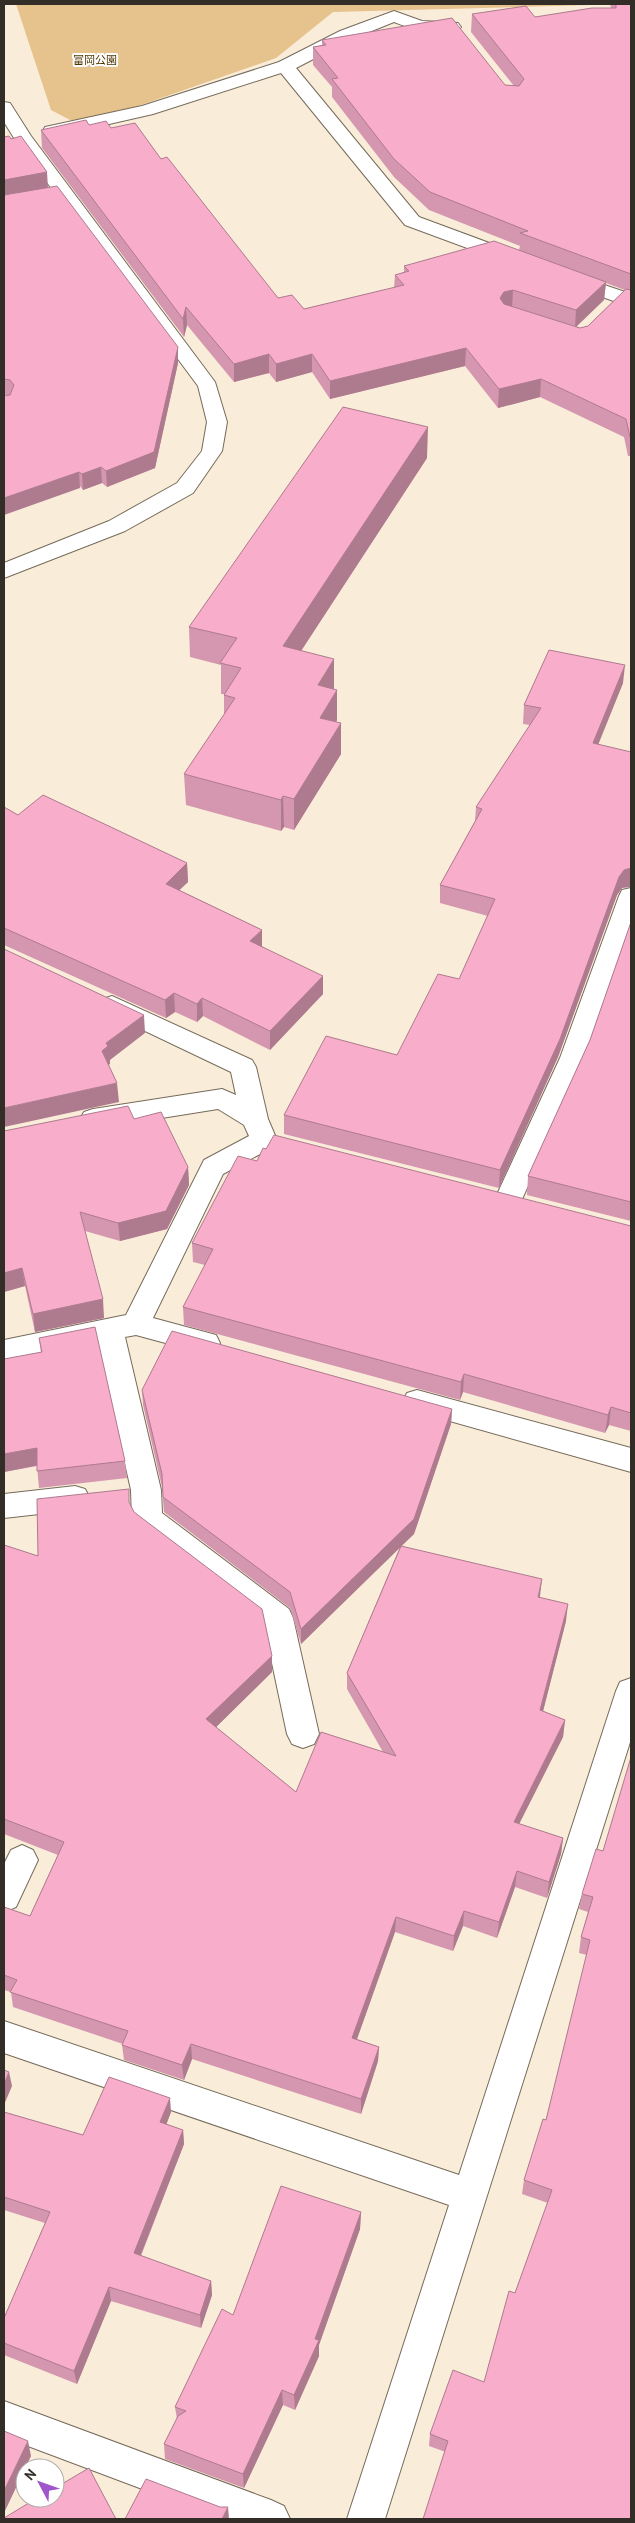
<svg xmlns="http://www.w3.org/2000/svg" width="635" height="2523" font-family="'PT Sans','Noto Sans JP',sans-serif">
  <rect width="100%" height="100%" fill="#f9ecd9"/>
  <path fill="#e6c28c" d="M16,4H591V5L333,12L276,58L118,113L72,121L51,110Z"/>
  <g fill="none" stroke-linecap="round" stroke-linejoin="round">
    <g stroke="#766b5a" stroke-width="2">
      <path id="minor" d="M394,11L422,21L458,23L461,27L458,31C437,36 414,30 394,22L352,39L296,68L419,217L519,254L522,258L519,262H505L405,225L281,73L153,114L52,137L45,135L43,131L45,127L142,106L279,62L340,31Z
        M4,102L10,103L31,136L215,382L227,422L222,451L193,493L125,531L4,578V563L109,521L177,483L202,451L207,422L198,386L14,138L4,122Z
        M569,273L631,294V307L562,283L559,279L562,275Z
        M631,888V930L586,1058L518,1208L508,1211L498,1208L494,1201L560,1058L619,896L622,890Z
        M112,996L252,1060L256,1067L268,1119L277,1140L273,1147L223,1174L153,1318L216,1335L220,1343L216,1351L206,1354L136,1335L125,1337L161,1490L162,1513L289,1609L293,1618L319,1734L314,1744L303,1748L292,1744L287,1734L264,1625L137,1528L132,1519L131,1490L98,1343L4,1362V1340L126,1315L204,1160L249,1136L244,1125L218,1109L93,1129L84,1126L80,1119L84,1112L93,1109L222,1089L236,1095L231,1072L103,1011L99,1005L103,999Z
        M417,1390L631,1448V1472L407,1409L403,1401L407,1393Z
        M75,1486L85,1489L90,1498L85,1507L75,1510L4,1518V1494Z
        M631,1678V1739L385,2519H347L449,2205L4,2053V2021L459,2175L616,1691L620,1682Z
        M22,1845L33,1850L38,1860L16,1907L4,1912V1864L11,1850Z
        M4,2401L271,2500L284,2506L290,2519H222L4,2437Z"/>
    </g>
    <use href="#minor" fill="#fff" fill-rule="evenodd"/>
  </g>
  <path fill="#d596af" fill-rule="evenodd" d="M610,4H631V456H628L624,437L540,397L498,408L465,366L330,399L312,372L276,382L269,373L234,382L187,325L184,337L42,148L41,130L89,125L111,128L161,159L278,298L304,309L394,288L395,275L404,272V266L519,250L520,246L429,210L394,177L332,97V87L313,65V47L322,45V40L505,85L514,86L471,32L472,14L535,17L611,8ZM606,283L625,290L588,326L580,328L576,326L604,300Z
    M4,137L11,139L48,187L178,347V363L155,468L107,487L102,483L83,490L8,395H4Z
    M427,458L301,651L334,689L337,720L336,722L341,754L294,830L284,827L281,831L186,805L184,774L224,715V694H221V665L190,657L189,627Z
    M623,683L598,745L622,888L617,895L558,1057L499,1188L284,1134V1115L397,1055L459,979L488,916L440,903V885L475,821L476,807L530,725L523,724L524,705Z
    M4,807L18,815L187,863L188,882L179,890L262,930V946L323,994L270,1050L203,1016L197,1022L175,1012L166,1018L4,945Z
    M631,922V1221L527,1195L528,1176L590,1040Z
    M134,1119L188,1167L189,1185L167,1229L120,1241L85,1231L104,1318L35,1332L25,1286L4,1292V1131Z
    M257,1161L631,1226V1431L609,1425L605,1433L463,1392L460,1400L184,1325L183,1307L205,1265L193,1262L192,1243Z
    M39,1338L125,1461L127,1478L39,1488L37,1466L4,1472V1359L41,1353Z
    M142,1390L452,1409L451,1424L414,1534L401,1546L540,1597L566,1621L543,1711L565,1720L563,1737L519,1824L563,1838L561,1854L547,1898L515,1887L497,1938L463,1926L453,1951L395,1932L357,2039L379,2047L378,2061L361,2114L192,2059L184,2080L124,2060L122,2045L123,2044L13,2007L11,1992L4,1990V1907L30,1916L58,1855L4,1834V1545L38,1556L130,1504L134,1512L272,1656V1672L216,1727L296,1792L383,1752L347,1689V1673L400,1547L301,1644L290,1608L164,1512L162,1487L143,1405Z
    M603,1851L631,2519L429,2446L430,2434L484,2382L515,2293L548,2203L522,2194L524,2180L546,2120L587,1955L579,1953L581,1937L588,1912L579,1909L582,1894Z
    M4,2112L83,2135L171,2112L166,2124L183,2130L184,2144L141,2256L211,2281L212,2295L201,2328L111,2301L77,2384L4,2355V2318L45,2223L4,2210Z
    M361,2212L360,2229L319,2345V2356L295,2410L283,2405L244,2488L165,2459L164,2444L177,2419L175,2407L233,2315Z"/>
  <path fill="#ae7a8e" d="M47,172L48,188L4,196V180Z
    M606,282L604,300L575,328L576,310Z
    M513,290L512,308L503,310L500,298L504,292Z
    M186,307L187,325L184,337L183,319Z
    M178,347V363L155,468L107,487L106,471Z
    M466,348L465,366L330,399V381Z
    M269,354V373L234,382V364Z
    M312,354V372L276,382V364Z
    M541,379L540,397L498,408L499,389Z
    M428,427L427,458L284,677L283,646Z
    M101,467L102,483L83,490L82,474Z
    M79,472L80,488L4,515V498Z
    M334,659V690L318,685Z
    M625,665L623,683L591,762L593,743Z
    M337,690V720L320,748V718Z
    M341,723V754L294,830V799Z
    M283,796L284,827L281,831V800Z
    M187,863L188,882L167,902L166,884Z
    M631,868V887L622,888L617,895L558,1057L499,1188L500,1170L619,877L624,870Z
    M262,930V948L250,941Z
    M323,976V994L270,1050V1031Z
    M174,993L175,1012L166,1018L165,1000Z
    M202,998L203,1016L197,1022V1004Z
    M144,1015L145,1033L110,1060V1064L103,1069L102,1051L106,1043Z
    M117,1083L119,1102L4,1127V1108Z
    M188,1167L189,1185L167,1229L120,1241L118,1223Z
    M22,1268L25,1286L4,1292V1273Z
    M103,1299L104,1318L35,1332L33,1314Z
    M464,1374L463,1392L460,1400L461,1382Z
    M611,1407L609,1425L605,1433L608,1415Z
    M452,1409L451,1424L414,1534L301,1644V1629Z
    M37,1448L39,1465L4,1472V1454Z
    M542,1579L540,1596L536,1613L538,1597Z
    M568,1604L566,1621L539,1727L540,1710Z
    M272,1656V1672L207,1736L206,1719Z
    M565,1720L563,1737L512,1838L514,1822Z
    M563,1838L561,1854L547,1898L549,1882Z
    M517,1871L515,1887L497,1938L499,1922Z
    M464,1911L463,1926L453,1951L454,1936Z
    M396,1917L395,1932L352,2053V2038Z
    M191,2044L192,2059L184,2080L182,2065Z
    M379,2047L378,2061L361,2114V2099Z
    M9,2072L12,2086L4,2105V2084Z
    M170,2098L171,2112L162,2136L160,2122Z
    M183,2130L184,2144L136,2267L134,2253Z
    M361,2212L360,2229L319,2345V2356L295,2410L294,2395L315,2339Z
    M211,2281L212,2295L201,2328L200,2315Z
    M109,2287L111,2301L77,2384L74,2371Z
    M282,2390L283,2405L244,2488L243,2474Z
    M28,2441L31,2456L4,2513V2491Z
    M228,2507L229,2519H222Z"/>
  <path fill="#f8aecb" stroke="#ae7a8e" d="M616,4H631V274L520,233L528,231L430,192L394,159L332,79L338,78L313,47L326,45L322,40L452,18L505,85L519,86L524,79L472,14L526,6L535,17L592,8H616Z
    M86,120L89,125L106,121L111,128L135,123L161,159L167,157L278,298L292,295L304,309L404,285L395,275L409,271L404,266L494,241L606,282L576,310L513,290L504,292L500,298L504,304L580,328L588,326L626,289L631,290V437H630L626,419L541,379L499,389L466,348L330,381L312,354L276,364L269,354L234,364L186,307L183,319L41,130Z
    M9,136L11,139L21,136L47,172L4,180V137Z
    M57,186L178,347L154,452L106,471L101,467L82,474L79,472L4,498V396L10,395L14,385L10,380L4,379V195Z
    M343,407L428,427L283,646L334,659L318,685L337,690L320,718L341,723L294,799L283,796L281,800L184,774L235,698L224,695L241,668L220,663L237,638L189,627Z
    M549,650L625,665L593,743L631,752V868L624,870L619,877L560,1039L500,1170L284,1115L326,1036L397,1055L438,974L459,979L495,899L440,885L482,809L476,807L541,708L524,705Z
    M43,795L187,863L166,884L262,930L250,941L323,976L270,1031L202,998L197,1004L174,993L165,1000L4,928V807L18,815Z
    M631,922V1202L528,1176L590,1040Z
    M4,949L144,1015L106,1043L108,1046L102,1051L117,1083L4,1108Z
    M128,1106L134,1119L161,1112L188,1167L166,1211L118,1223L80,1212L103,1299L33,1314L22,1268L4,1273V1131Z
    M274,1135L631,1226V1413L611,1407L608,1415L464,1374L461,1382L183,1307L213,1249L192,1243L213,1203L238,1156L257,1161L263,1148L266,1149Z
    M95,1327L125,1461L37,1471V1448L4,1454V1359L42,1352L39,1338Z
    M172,1331L452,1409L414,1519L301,1629L290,1592L163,1497L162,1474L142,1390Z
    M129,1489V1502L134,1512L262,1609L272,1656L206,1719L296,1792L321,1732L396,1756L347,1673L401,1546L542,1579L538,1597L568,1604L540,1710L565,1720L514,1822L563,1838L549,1882L517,1871L499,1922L464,1911L454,1936L396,1917L352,2038L379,2047L361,2099L191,2044L182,2065L122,2045L128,2031L10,1992L17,1980L4,1975V1907L30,1916L64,1842L4,1819V1545L38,1556L37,1499Z
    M631,1757V2519H423L448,2441L430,2434L453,2370L484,2382L509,2291L515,2293L552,2190L524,2180L543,2119L546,2120L590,1940L581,1937L593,1897L582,1894L596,1849L603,1851Z
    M4,2070L9,2072L4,2084Z
    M109,2077L170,2098L160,2122L183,2130L134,2253L211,2281L200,2315L109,2287L74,2371L4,2343V2318L50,2212L4,2197V2112L83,2135Z
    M281,2186L361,2212L315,2339L319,2340L294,2395L282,2390L243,2474L164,2444L178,2416L186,2411L175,2407L222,2309L233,2315Z
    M4,2431L28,2441L4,2491Z
    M89,2468L116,2519H4V2518L37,2498H55V2488Z
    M146,2479L220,2507H228L222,2519H125Z"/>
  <g text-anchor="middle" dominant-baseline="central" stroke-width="4" stroke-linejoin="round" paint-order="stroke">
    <g font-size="11" fill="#4f3400" stroke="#fff">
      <text x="95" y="60">富岡公園</text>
    </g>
  </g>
  <rect width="635" height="2523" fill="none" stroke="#322d26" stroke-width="10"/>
  <g transform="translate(40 2483) rotate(311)"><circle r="24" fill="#ffffff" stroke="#adaba8"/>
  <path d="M0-4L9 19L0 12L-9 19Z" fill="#9e56ca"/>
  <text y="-8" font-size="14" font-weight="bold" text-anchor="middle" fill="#322d26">N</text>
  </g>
</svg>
